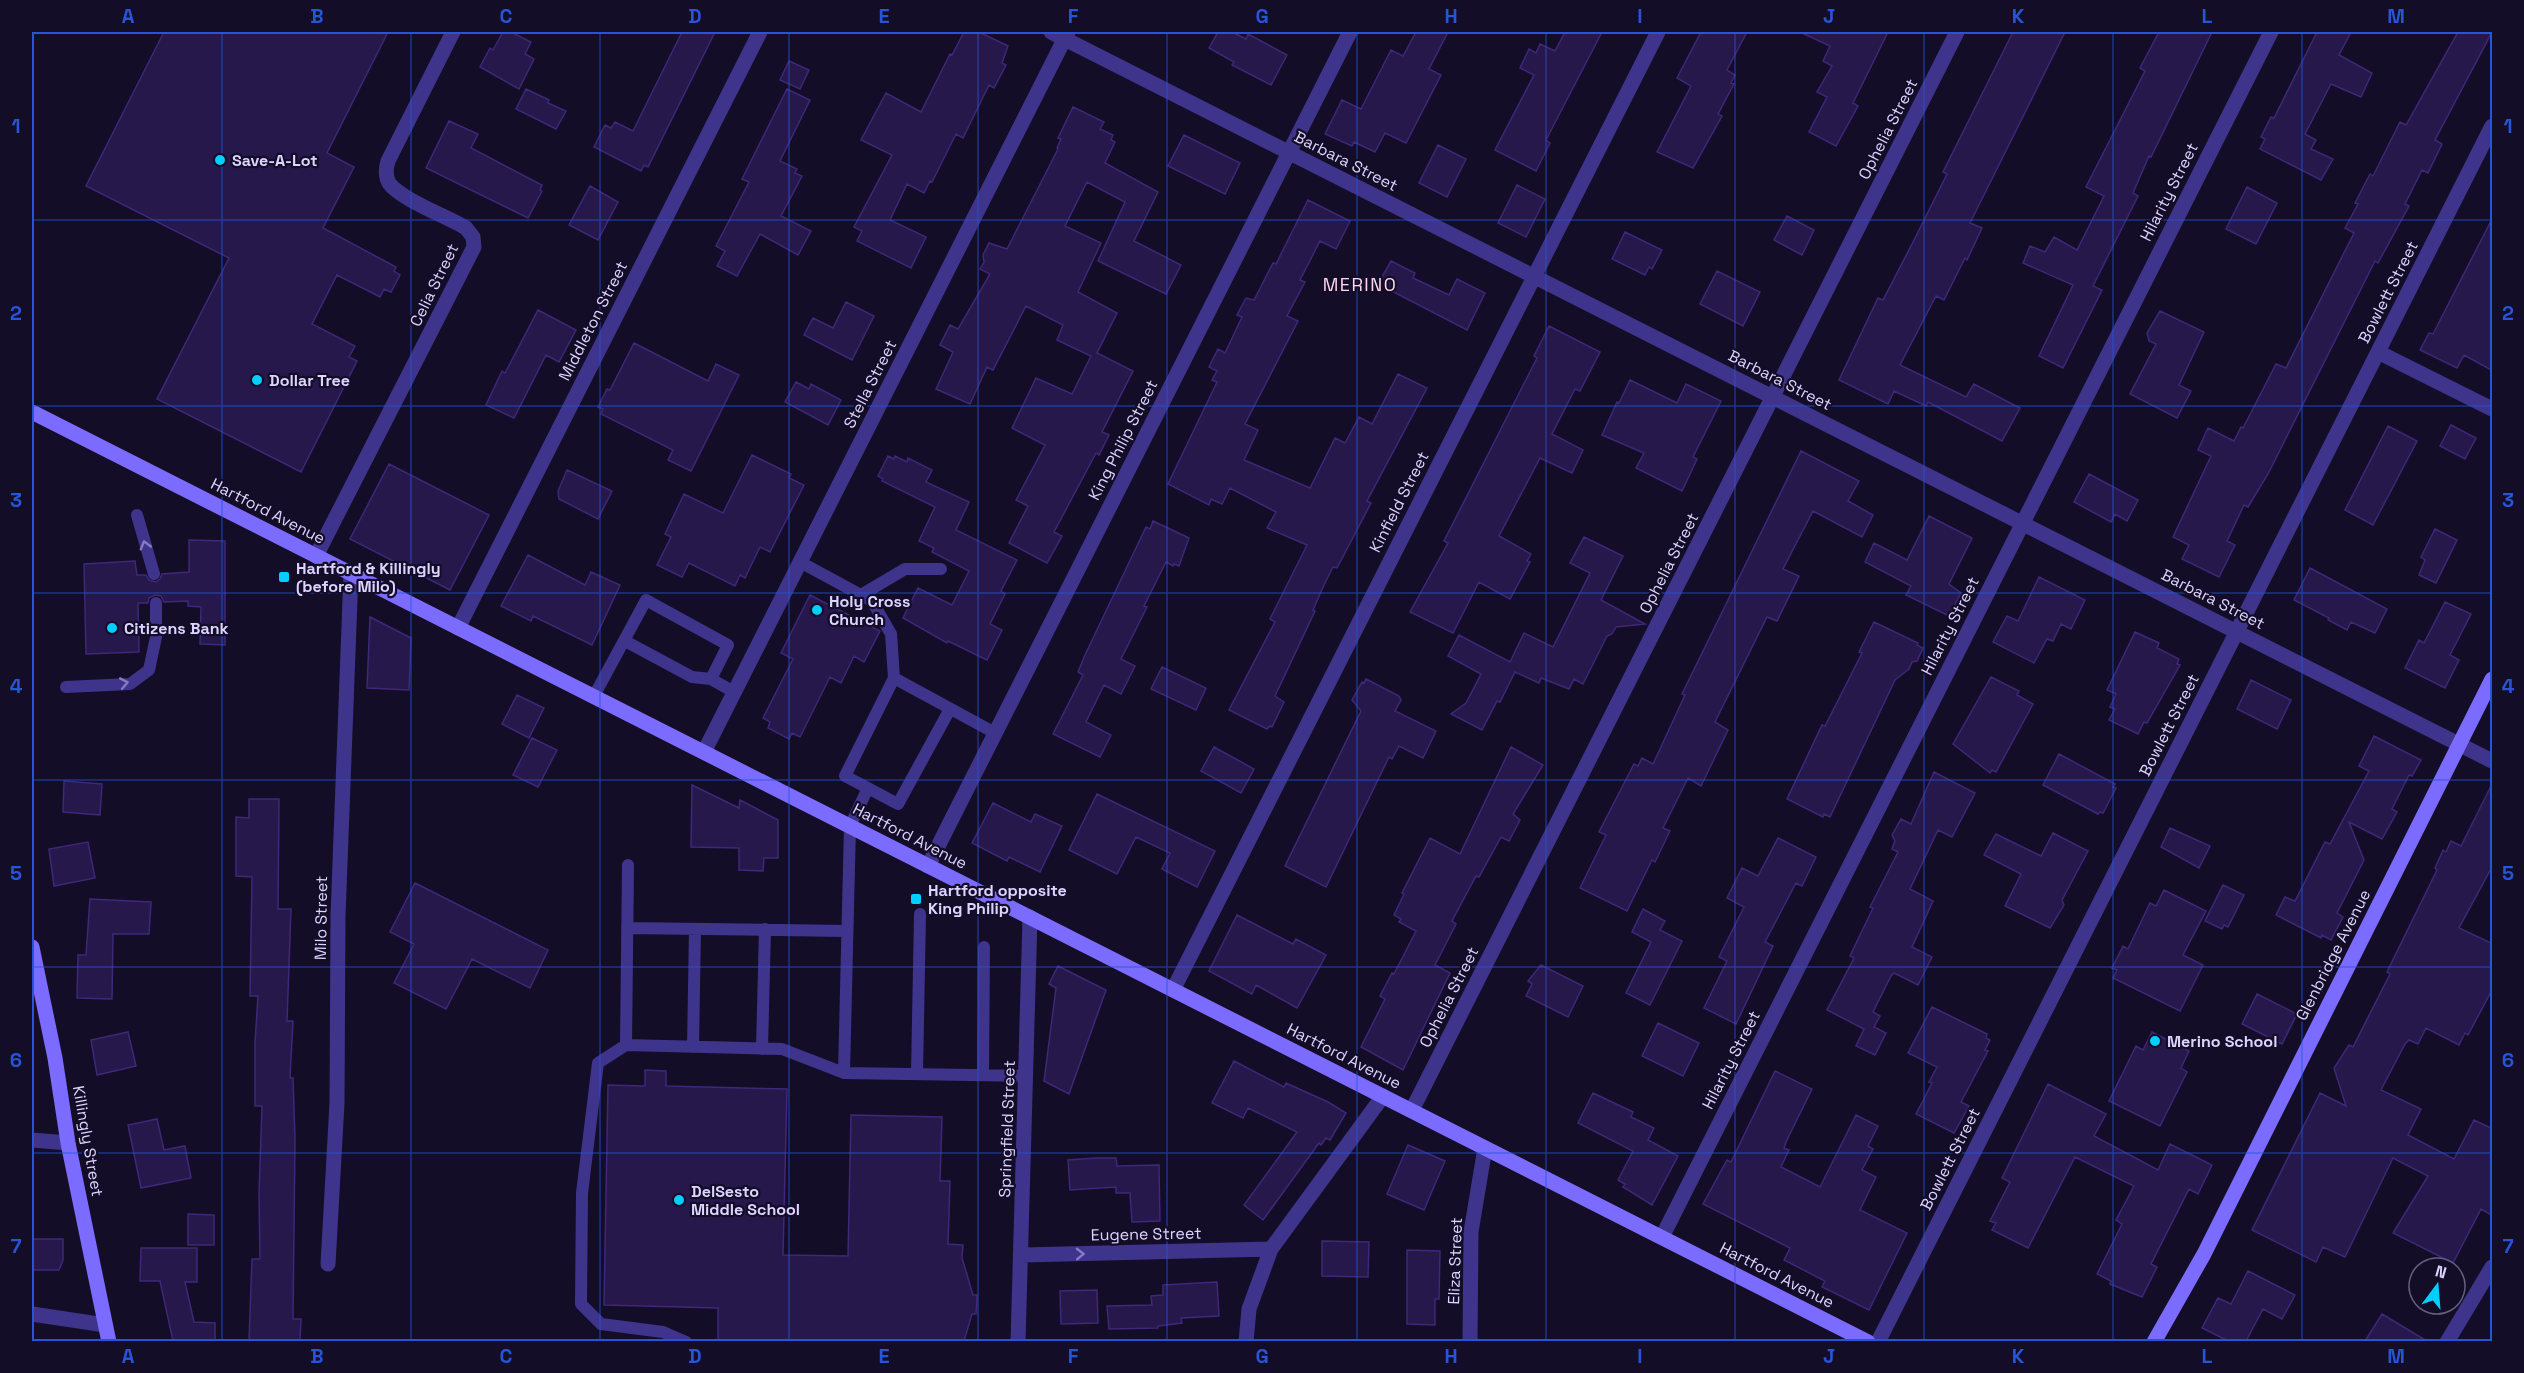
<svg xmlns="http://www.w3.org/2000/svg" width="2524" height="1373" font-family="'Space Grotesk',sans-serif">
  <rect width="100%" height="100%" fill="#140d28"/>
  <path fill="#26184b" stroke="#3f2779" stroke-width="1.5" d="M164,32H388L327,153L354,167L323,228L396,267L394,271L400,275L391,292L384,289L380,297L337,275L312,324L355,346L349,357L357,361L301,472L157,399L229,258L86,186Z
    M503,32H511L531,42L525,54L534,59L519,89L480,67L490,48L493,50Z
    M682,32H715L648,167L644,165L641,171L594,147L605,125L611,128L615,122L633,131Z
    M964,32H979L1008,46L1002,63L1006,65L994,88L989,85L963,138L956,134L932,182L930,181L924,193L907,184L890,220L926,237L911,268L857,241L862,231L854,227L892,155L861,140L886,93L921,112L950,54L952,55Z
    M1218,32H1232L1246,39L1248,34L1287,55L1271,85L1232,65L1234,62L1209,48Z
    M1416,32H1448L1429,69L1441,75L1406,143L1385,133L1375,152L1354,142L1352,146L1325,134L1342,100L1361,109L1391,50L1403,56Z
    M1565,32H1602L1546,140L1550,143L1536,171L1495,150L1534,75L1520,68L1529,49L1536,53L1540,44L1555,51Z
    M1701,32H1747L1727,70L1735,75L1731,83L1734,84L1718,114L1722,116L1693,168L1657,152L1691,86L1677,78Z
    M1800,32H1888L1853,103L1858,106L1836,146L1809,132L1827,97L1817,92L1832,66L1823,61L1830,46Z
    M2013,32H2065L1970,223L1982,228L1967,260L1965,258L1944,300L1936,296L1900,365L1966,397L1974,384L2020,408L2002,441L1928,402L1926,406L1894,391L1888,404L1839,380L1878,298L1883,300L1912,244L1947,174L1943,172Z
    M2159,32H2212L2151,157L2149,156L2133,193L2138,196L2093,286L2102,290L2063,368L2039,356L2073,285L2023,263L2030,246L2045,252L2054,237L2077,250L2104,196L2086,187L2145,71L2140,68Z
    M2317,32H2351L2339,55L2372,73L2361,97L2331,84L2305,134L2316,140L2311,149L2333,159L2321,180L2260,149L2265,139L2261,137L2271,117L2274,118Z
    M2458,32H2492L2435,140L2442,144L2428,173L2422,170L2405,204L2409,206L2378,263L2375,261L2268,474L2248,507L2244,505L2227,541L2235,545L2219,577L2182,559L2189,545L2173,537L2211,456L2198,450L2208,428L2234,441L2241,427L2243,428L2276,364L2286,368L2354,233L2345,228L2358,204L2355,203L2370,174L2373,176L2400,122L2406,125Z
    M789,61L809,70L800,89L780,80Z
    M526,89L549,100L548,103L566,111L556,129L516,109Z
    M787,89L810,100L780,161L797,169L795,173L802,176L781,216L811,231L798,255L760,234L737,276L717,266L725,251L716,246L749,182L742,179Z
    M1073,107L1104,122L1100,129L1113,135L1111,140L1115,142L1105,163L1158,192L1134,241L1181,265L1166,294L1098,261L1125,202L1087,182L1065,226L1101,243L1078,292L1117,313L1097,353L1133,371L1102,432L1109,435L1099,455L1096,453L1054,532L1062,536L1047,563L1009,543L1028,506L1016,500L1045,445L1012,428L1036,378L1072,394L1091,356L1057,340L1063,325L1026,306L993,370L987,367L970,404L936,389L953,352L940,345L950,325L958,329L990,274L980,269L984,262L983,255L989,243L1007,249L1058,149L1057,148L1061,139L1058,138Z
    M449,121L478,134L471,148L542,185L540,190L542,191L528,218L426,168Z
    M1184,135L1240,163L1225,194L1168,166Z
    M1438,145L1466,159L1447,197L1419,183Z
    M1517,185L1545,199L1526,237L1498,223Z
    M590,186L618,202L598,240L569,225Z
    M2247,187L2277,203L2256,244L2226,229Z
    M1308,200L1350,221L1336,249L1320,241L1300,280L1305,282L1287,316L1298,321L1245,424L1258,430L1244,460L1310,488L1335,438L1345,443L1359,417L1372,424L1398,374L1427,388L1367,501L1371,503L1357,530L1337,568L1333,567L1324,585L1313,610L1315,611L1275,696L1284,702L1272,727L1270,726L1267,729L1229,710L1275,622L1270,619L1307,545L1267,528L1276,512L1230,488L1222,504L1211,499L1209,505L1168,484L1217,382L1212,380L1217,371L1209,367L1218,349L1225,353L1242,317L1237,315L1246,298L1254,300L1273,263L1276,264Z
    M1787,216L1814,230L1802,255L1774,240Z
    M2493,217V371L2464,355L2457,368L2420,350L2429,333L2433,334Z
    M1625,232L1662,250L1652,269L1649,267L1645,275L1612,259Z
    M1391,261L1415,273L1413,278L1449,295L1457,279L1485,293L1467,330L1378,284Z
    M1717,271L1760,292L1743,326L1700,304Z
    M846,302L874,316L852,360L804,335L813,318L833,328Z
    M538,310L576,330L559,362L546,355L514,418L486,405L502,371L505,373Z
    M2160,311L2204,332L2179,385L2191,391L2177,418L2130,394L2156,344L2149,341L2147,333Z
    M1549,326L1600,352L1580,391L1575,389L1552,434L1583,450L1572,473L1540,458L1499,536L1531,554L1527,561L1530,562L1510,599L1479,582L1453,633L1410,612L1448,543L1444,541L1537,358L1534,356Z
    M634,343L708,381L716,364L739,375L691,471L668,460L673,450L601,414L603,409L598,407L607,389L610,390Z
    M1630,380L1677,403L1686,384L1721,401L1693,457L1697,459L1682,491L1636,468L1644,453L1602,435L1617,402L1619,403Z
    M796,382L809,389L811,384L841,400L828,425L785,402Z
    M2451,425L2476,438L2465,459L2440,446Z
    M2388,426L2417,441L2373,525L2345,510Z
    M1801,451L1859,481L1848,501L1873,515L1862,537L1813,511L1783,569L1799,576L1777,621L1767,617L1715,722L1728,730L1701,786L1688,778L1663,828L1670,831L1655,862L1652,860L1627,911L1580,888L1606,835L1599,832L1634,764L1638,766L1642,758L1653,764L1685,695L1682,694Z
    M752,455L791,474L789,478L804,485L770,552L760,547L745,578L740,575L735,586L689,563L682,577L657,565L671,537L665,534L684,494L723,513Z
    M888,456L894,459L895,456L907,462L908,458L932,470L926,482L969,502L956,530L1017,560L1001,591L1005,594L990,624L1002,630L987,660L948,641L947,643L903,618L918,588L952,605L969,571L932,552L934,548L919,541L935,507L882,481L883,479L878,476Z
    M389,464L489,515L450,590L350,539Z
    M567,470L612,491L598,519L559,499L558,491Z
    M2089,474L2138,500L2127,521L2115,514L2111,522L2074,502Z
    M1929,516L1972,538L1949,584L1961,593L1949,616L1906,595L1911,586L1865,562L1874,543L1907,560Z
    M1153,521L1189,538L1179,566L1174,564L1173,566L1166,562L1144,606L1147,607L1121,659L1135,666L1121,694L1104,685L1086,722L1111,735L1100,757L1053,734L1083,675L1078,672L1085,655L1146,527L1150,529Z
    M2435,529L2457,540L2436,583L2419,575L2425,560L2421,557Z
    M1584,537L1623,556L1601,600L1645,624L1616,627L1612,634L1607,636L1583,684L1574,679L1569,689L1541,678L1539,683L1515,672L1500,702L1497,701L1482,730L1451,714L1466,703L1481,674L1448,656L1459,635L1510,662L1524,633L1553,647L1590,573L1570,563Z
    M189,540L225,541V645L200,644L201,607L188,606V601L164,602L161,596L155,595L149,598L148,603H138L139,652L86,654L84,564L135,561L137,575H146L149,580L156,582L160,579L162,574L189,572Z
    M528,555L585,585L591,572L620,585L592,645L533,616L531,621L501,606Z
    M2310,568L2387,609L2375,633L2351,622L2347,630L2328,620L2329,618L2294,600Z
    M2039,577L2085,600L2071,629L2061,624L2053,641L2047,639L2034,663L1993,642L2007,616L2018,621Z
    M810,595L880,631L864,662L854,656L841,683L830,677L800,737L792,733L789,739L768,728L770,722L763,718L793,659L781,653Z
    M2445,602L2471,614L2450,655L2459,660L2445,688L2405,668L2419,640L2424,643Z
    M370,617L411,638L409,690L367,688Z
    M1874,622L1918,643L1917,645L1923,648L1917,661L1912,662L1909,669L1895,680L1830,817L1824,814L1823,817L1787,799L1822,725L1825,726L1862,653L1859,652Z
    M2135,632L2159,643L2157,648L2179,659L2177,664L2180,665L2147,723L2144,722L2138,734L2109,720L2115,709L2110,707L2116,694L2107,690Z
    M1162,667L1206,688L1196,710L1151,689Z
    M1991,677L2019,691L2017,695L2033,704L1996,772L1992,770L1990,773L1953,744Z
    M1366,679L1399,696L1401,700L1395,711L1436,731L1423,758L1399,746L1392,759L1389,757L1326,887L1285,866L1361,711L1352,700L1362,682L1364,683Z
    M2251,680L2291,700L2277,729L2237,709Z
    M517,695L544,708L529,738L502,724Z
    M2374,736L2421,760L2412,776L2409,775L2392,809L2397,812L2382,839L2349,822L2364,860L2337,913L2343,917L2331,940L2322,935L2321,938L2276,915L2285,897L2295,901L2325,842L2330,844L2369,771L2359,766Z
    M532,738L557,750L538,787L513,775Z
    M1214,747L1254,769L1241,793L1201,771Z
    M1511,747L1543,765L1513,814L1520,820L1509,841L1501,837L1479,877L1476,876L1452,921L1456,924L1435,965L1450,973L1403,1070L1361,1047L1385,999L1380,996L1392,973L1394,974L1416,931L1399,922L1401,919L1394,915L1404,894L1402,893L1430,838L1460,854Z
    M2059,754L2115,784L2113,787L2116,788L2103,813L2100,812L2098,814L2043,785Z
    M1934,772L1975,793L1952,837L1938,830L1910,889L1933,901L1912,947L1932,957L1918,985L1894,973L1891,976L1873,1012L1880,1016L1874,1027L1886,1033L1875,1055L1856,1046L1864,1029L1827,1010L1854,958L1850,956L1873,908L1870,907L1898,852L1892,849L1895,841L1892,835L1901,819L1911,824Z
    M64,781L102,784L100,815L63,812Z
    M2493,782V865L2459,928L2493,944V988L2468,1035L2465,1033L2459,1045L2426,1028L2418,1044L2409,1040L2405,1044L2381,1090L2421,1109L2408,1135L2454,1159L2474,1120L2493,1129V1216L2481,1209L2453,1263L2393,1233L2428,1176L2393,1158L2345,1257L2323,1247L2316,1262L2252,1230L2320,1093L2346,1106L2334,1068L2349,1045L2353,1047L2390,974L2387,972L2437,870L2435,868L2443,850L2446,852L2451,841L2461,846Z
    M692,785L739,808L740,800L778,820V858H764L763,871L739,870V848L691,847Z
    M1097,794L1215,851L1197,887L1162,869L1170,853L1136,837L1117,874L1069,850Z
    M249,799H279L278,909H291L287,1021H293L290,1078H293L295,1139L293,1319H301L300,1341H249L252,1259H260L259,1194L262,1106H255V1043L258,996H250L252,877L236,876V817L249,818Z
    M993,803L1031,822L1035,814L1062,826L1040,872L1009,857L1007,861L972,843Z
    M2170,828L2210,846L2199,868L2161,847Z
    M2053,833L2088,851L2062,900L2064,905L2050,928L2005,906L2021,874L1984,855L1996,834L2041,856Z
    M1778,838L1816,857L1802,886L1796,883L1765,942L1773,946L1736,1024L1704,1008L1727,961L1719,957L1744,907L1727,898L1742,868L1758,876Z
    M88,842L95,878L54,886L49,849Z
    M415,883L548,950L530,988L472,959L446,1009L394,983L414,944L390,932Z
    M2223,885L2244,895L2228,927L2224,925L2222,929L2205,921Z
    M2164,890L2206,911L2183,955L2203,965L2180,1011L2113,978L2117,970L2112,968L2123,946L2128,949L2150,903L2156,906Z
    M90,899L151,902L149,934H113L112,999L77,998L78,955H86Z
    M1643,909L1665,921L1660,930L1682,941L1650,1005L1626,993L1651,942L1632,932Z
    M1237,915L1293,944L1296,939L1326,955L1297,1008L1256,985L1252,994L1209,971Z
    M1541,965L1583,986L1568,1017L1526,996L1532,984L1528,981Z
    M1058,966L1106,990L1069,1094L1044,1081L1056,988L1049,984Z
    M2257,994L2297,1014L2282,1044L2242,1024Z
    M1932,1007L1987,1034L1986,1038L1990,1040L1985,1050L1988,1051L1961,1102L1969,1106L1954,1133L1916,1114L1932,1083L1929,1082L1937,1067L1908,1053Z
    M1658,1023L1699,1043L1683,1076L1642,1056Z
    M128,1032L136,1066L97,1075L91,1040Z
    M2152,1032L2189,1051L2181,1068L2187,1072L2160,1126L2109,1101L2136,1046L2143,1050Z
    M1234,1061L1284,1087L1286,1083L1328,1102L1346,1113L1330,1140L1326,1138L1321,1145L1319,1143L1263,1220L1244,1205L1297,1132L1248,1108L1243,1118L1212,1103Z
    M645,1070L666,1071V1086L787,1089L783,1255L848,1256L851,1115L942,1117L940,1181H950L948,1244L963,1245L962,1258L973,1295H977L976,1314H972L964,1341H718V1308L604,1305L608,1085L645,1086Z
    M1775,1071L1812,1089L1786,1142L1784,1148L1789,1150L1781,1167L1820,1187L1856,1115L1878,1126L1868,1146L1873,1149L1862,1170L1876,1177L1860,1210L1907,1233L1869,1310L1822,1287L1825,1281L1784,1260L1790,1248L1703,1204L1727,1160L1731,1162Z
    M2048,1084L2106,1114L2094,1136L2158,1170L2170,1144L2212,1165L2198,1194L2189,1189L2151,1264L2157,1267L2142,1297L2110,1284L2111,1281L2097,1274L2122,1224L2116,1220L2134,1186L2075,1157L2028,1248L1992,1230L1996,1223L1990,1221L2010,1182L2002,1178Z
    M1593,1093L1633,1112L1631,1117L1654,1128L1648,1140L1678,1156L1652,1205L1623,1187L1625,1184L1618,1180L1633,1151L1578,1123Z
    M157,1119L164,1150L185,1146L191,1178L141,1188L128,1125Z
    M1408,1145L1445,1161L1424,1210L1387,1194Z
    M1096,1158H1116L1117,1166L1159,1165L1160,1221L1132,1222L1130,1193H1116V1187L1070,1190L1068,1160Z
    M188,1214L214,1215V1245H188Z
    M32,1239H63V1260L59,1270H32Z
    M1322,1241L1369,1242L1368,1277L1322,1276Z
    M141,1248H197V1282H185L194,1322L215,1323V1341H173L160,1281H140Z
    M1407,1250L1440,1251L1439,1299H1435V1325L1407,1324Z
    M2248,1271L2295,1295L2282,1319L2263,1309L2246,1341H2228L2202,1328L2218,1298L2231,1304Z
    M1217,1282L1219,1316L1181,1318L1182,1323L1158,1326V1328L1109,1329L1107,1306L1152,1305L1151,1296L1163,1295V1285Z
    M1097,1290L1098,1323L1061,1324L1060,1291Z
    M2382,1314L2427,1341H2365Z"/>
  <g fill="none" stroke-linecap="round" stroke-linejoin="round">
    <path stroke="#3f348b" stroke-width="12" d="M137,515L154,574
      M800,562L872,601L891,634L894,678
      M861,595L905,569H941
      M711,679L734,692
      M66,687L130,684L149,670L156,637V603
      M594,696L646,600L728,645L711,679L692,677L625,641
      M950,709L898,804L845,776L894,678L995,733
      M868,788L850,826L844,1073L1027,1076
      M628,865L626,1045L782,1049L844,1073
      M627,928L847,931
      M626,1045L598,1063L582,1193L581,1304L601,1324L663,1332L686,1342
      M693,1047L695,929
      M762,1049L765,929
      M917,1074L920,914
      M983,1075L984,947"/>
    <path stroke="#3f348b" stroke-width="15" d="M1051,32L2492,761
      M2378,352L2492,409
      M316,556L474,247L473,237L466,228C448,217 400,199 389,183C385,176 386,168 388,161L453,32
      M458,628L760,32
      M704,752L1068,32
      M928,866L1350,32
      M1173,990L1658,32
      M1412,1110L1957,32
      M32,1140L68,1143
      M1662,1237L2271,32
      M1022,1255L1271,1249
      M328,1264L337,1103L338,916L351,573
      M32,1314L105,1325
      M1018,1342L1030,917
      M1246,1342L1249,1309L1271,1249L1383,1096
      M1470,1342L1471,1232L1485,1148
      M1878,1342L2492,126
      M2447,1342L2492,1267"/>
    <path stroke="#7c6bff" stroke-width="15" d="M32,412L1868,1342
      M32,947L55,1058L68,1143L109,1342
      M2154,1342L2204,1254L2492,679"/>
  </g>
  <defs><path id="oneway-chevron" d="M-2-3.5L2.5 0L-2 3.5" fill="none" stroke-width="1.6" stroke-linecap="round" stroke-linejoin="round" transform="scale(1.5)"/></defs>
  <g stroke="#867cbf">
    <use href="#oneway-chevron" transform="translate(145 545) rotate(-106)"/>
    <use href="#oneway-chevron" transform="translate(124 683) rotate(-11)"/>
    <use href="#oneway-chevron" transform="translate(1080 1254) rotate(-1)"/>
  </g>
  <path fill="none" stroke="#2755da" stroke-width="1.5" stroke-opacity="0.55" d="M222,32V1342M411,32V1342M600,32V1342M789,32V1342M978,32V1342M1167,32V1342M1357,32V1342M1546,32V1342M1735,32V1342M1924,32V1342M2113,32V1342M2302,32V1342M32,220H2492M32,406H2492M32,593H2492M32,780H2492M32,967H2492M32,1153H2492"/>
  <g fill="#00cfff" stroke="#140d28" stroke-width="2">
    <circle cx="220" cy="160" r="6"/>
    <circle cx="257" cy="380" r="6"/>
    <rect x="278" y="571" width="12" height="12" rx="3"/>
    <circle cx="817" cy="610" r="6"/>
    <circle cx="112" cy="628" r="6"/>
    <rect x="910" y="893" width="12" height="12" rx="3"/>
    <circle cx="2155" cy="1041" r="6"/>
    <circle cx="679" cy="1200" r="6"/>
  </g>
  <g text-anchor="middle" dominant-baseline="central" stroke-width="4.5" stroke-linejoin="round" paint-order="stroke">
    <g font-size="16" fill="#ddd4ff" stroke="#140d28">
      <text transform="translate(1888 129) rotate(-63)">Ophelia Street</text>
      <text transform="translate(1346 161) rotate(27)">Barbara Street</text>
      <text transform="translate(2169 192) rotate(-63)">Hilarity Street</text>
      <text transform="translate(434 285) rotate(-64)">Celia Street</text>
      <text transform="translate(2388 292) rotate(-63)">Bowlett Street</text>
      <text transform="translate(593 321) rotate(-63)">Middleton Street</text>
      <text transform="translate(1780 380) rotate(27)">Barbara Street</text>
      <text transform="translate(870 384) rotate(-63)">Stella Street</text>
      <text transform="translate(1123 440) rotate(-63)">King Philip Street</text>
      <text transform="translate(1399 502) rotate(-63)">Kinfield Street</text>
      <text transform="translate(268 511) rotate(27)">Hartford Avenue</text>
      <text transform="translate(1669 563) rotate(-63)">Ophelia Street</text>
      <text transform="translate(2213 599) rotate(27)">Barbara Street</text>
      <text transform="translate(1950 626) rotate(-63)">Hilarity Street</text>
      <text transform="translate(2169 725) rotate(-63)">Bowlett Street</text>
      <text transform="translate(910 836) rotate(27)">Hartford Avenue</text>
      <text transform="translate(321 918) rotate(-89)">Milo Street</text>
      <text transform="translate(2333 955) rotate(-63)">Glenbridge Avenue</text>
      <text transform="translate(1449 997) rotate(-63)">Ophelia Street</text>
      <text transform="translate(1344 1056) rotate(27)">Hartford Avenue</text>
      <text transform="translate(1731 1060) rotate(-63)">Hilarity Street</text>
      <text transform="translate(1007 1129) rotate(-88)">Springfield Street</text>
      <text transform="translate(88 1141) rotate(80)">Killingly Street</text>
      <text transform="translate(1950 1159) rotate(-63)">Bowlett Street</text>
      <text transform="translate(1146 1234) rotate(-1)">Eugene Street</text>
      <text transform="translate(1455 1261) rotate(-88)">Eliza Street</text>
      <text transform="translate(1777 1275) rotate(27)">Hartford Avenue</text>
    </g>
    <g font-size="16" font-weight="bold" fill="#ddd4ff" stroke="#140d28" text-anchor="start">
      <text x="232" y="160">Save-A-Lot</text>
      <text x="269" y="380">Dollar Tree</text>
      <text x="296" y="568">Hartford &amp; Killingly<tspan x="296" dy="18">(before Milo)</tspan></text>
      <text x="829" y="601">Holy Cross<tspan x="829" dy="18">Church</tspan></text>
      <text x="124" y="628">Citizens Bank</text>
      <text x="928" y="890">Hartford opposite<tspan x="928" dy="18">King Philip</tspan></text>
      <text x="2167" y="1041">Merino School</text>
      <text x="691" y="1191">DelSesto<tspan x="691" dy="18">Middle School</tspan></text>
    </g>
    <g font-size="18" letter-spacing="1.5" fill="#ffd6ed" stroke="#140d28">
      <text x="1360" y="284">MERINO</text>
    </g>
  </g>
  <rect width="2524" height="1373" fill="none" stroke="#140d28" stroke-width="66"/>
  <g transform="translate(2437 1286) rotate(16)"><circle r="28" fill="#140d28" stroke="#645d7e" stroke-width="1.5"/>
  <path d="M0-4.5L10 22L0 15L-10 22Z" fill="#00cfff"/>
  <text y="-9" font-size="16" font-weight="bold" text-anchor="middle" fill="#ddd4ff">N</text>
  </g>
  <rect x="33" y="33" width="2458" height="1307" fill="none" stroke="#2755da" stroke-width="2"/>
  <g font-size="20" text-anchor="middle" font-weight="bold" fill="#2755da">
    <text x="128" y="23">A</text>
    <text x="317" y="23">B</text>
    <text x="506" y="23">C</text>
    <text x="695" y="23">D</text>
    <text x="884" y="23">E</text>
    <text x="1073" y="23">F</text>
    <text x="1262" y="23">G</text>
    <text x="1451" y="23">H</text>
    <text x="1640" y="23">I</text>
    <text x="1829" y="23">J</text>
    <text x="2018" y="23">K</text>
    <text x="2207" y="23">L</text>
    <text x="2396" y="23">M</text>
    <text x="16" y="133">1</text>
    <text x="2508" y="133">1</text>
    <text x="16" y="320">2</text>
    <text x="2508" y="320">2</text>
    <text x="16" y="507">3</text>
    <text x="2508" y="507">3</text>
    <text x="16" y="693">4</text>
    <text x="2508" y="693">4</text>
    <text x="16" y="880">5</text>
    <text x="2508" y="880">5</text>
    <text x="16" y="1067">6</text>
    <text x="2508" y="1067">6</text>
    <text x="16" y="1253">7</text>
    <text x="2508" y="1253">7</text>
    <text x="128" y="1363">A</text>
    <text x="317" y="1363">B</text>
    <text x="506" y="1363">C</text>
    <text x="695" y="1363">D</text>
    <text x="884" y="1363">E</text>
    <text x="1073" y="1363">F</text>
    <text x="1262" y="1363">G</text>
    <text x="1451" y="1363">H</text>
    <text x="1640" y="1363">I</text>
    <text x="1829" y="1363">J</text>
    <text x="2018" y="1363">K</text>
    <text x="2207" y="1363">L</text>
    <text x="2396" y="1363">M</text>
  </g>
</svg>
